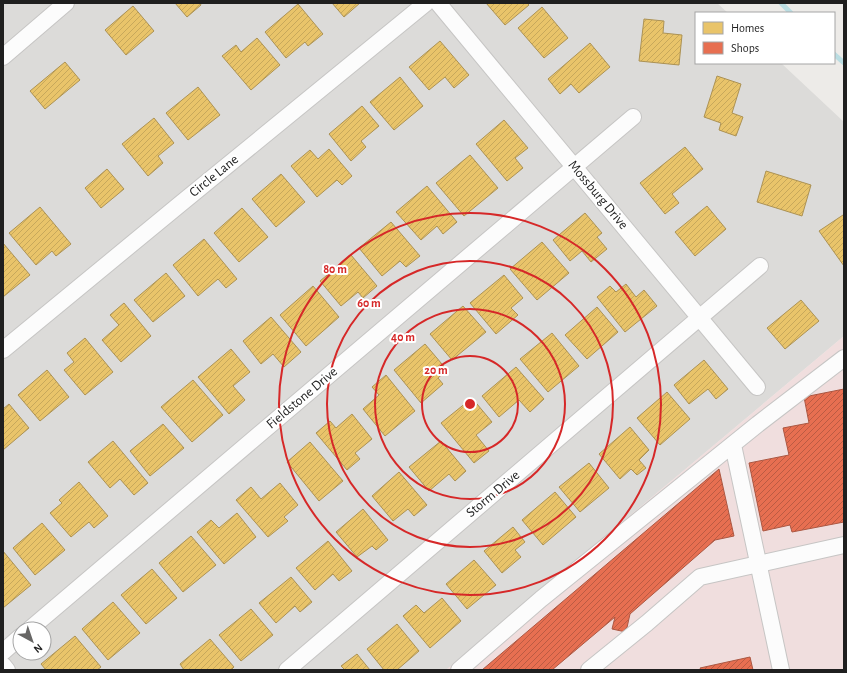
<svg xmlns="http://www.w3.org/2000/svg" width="847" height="673" font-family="'Alegreya Sans',sans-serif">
  <defs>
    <pattern id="homes-hatch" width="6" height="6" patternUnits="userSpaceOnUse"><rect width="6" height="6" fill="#e9c46a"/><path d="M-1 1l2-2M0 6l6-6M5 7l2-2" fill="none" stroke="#c7a85b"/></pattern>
    <pattern id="shops-hatch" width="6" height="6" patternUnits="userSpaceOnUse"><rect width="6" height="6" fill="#e76f51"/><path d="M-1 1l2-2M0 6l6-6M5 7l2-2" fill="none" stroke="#bb5b43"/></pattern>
  </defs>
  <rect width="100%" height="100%" fill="#edebe8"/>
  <path fill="#dcdbd9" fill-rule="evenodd" d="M3,3H717L728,13H696V63H781L844,122V336L446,670H3ZM20,629H44V653H20Z"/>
  <path fill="#f0dede" d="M844,336V670H446Z"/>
  <path fill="url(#homes-hatch)" stroke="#ac9254" d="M175,3H200L201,5L187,17Z
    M332,3H360L344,17Z
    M486,3H527L529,5L505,25Z
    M298,4L323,34L308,46L305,42L286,58L265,32Z
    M133,6L154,31L126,55L105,30Z
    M542,7L568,38L544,58L518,28Z
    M644,19L664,21L663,33L682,35L679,65L639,61Z
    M257,38L280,65L251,90L222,56L236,45L241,52Z
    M440,41L469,75L454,88L445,77L429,90L409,67Z
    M590,43L610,67L579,93L571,84L560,94L548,79Z
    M65,62L80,80L45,109L30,91Z
    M717,76L741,84L732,113L743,117L736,136L719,130L721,123L704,117Z
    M400,77L423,106L394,130L370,102Z
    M198,87L220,115L188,140L166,113Z
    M362,106L379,126L361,141L366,147L351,161L329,134Z
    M154,118L174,143L158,156L163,163L148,176L122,144Z
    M504,120L528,148L515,158L523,168L507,181L476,144Z
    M685,147L703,169L672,194L679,203L665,214L640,183Z
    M329,149L352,176L342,185L337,180L317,197L291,166L310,150L318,159Z
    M470,155L498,188L464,216L436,183Z
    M107,169L124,189L101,208L85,188Z
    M766,171L811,185L802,216L757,202Z
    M281,174L305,202L276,227L252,199Z
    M427,186L457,222L443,234L437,226L421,240L396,212Z
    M707,206L726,229L695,256L675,232Z
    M40,207L71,244L56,256L52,251L36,265L9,233Z
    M242,208L268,237L239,262L214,233Z
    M585,213L602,233L597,237L607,249L591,262L582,251L570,261L553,240Z
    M843,215L844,217V266L819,231Z
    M391,222L420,256L406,267L400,261L382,276L359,248Z
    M204,239L237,279L226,288L218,279L198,296L173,265Z
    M542,242L569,273L537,300L510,269Z
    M3,243L30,275L3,297Z
    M351,255L377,286L363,298L358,292L341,306L320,281Z
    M166,273L185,296L153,322L134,300Z
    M504,275L523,298L511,308L518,315L496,334L470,303Z
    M626,284L636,297L644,290L657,306L625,332L597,297L610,286L616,292Z
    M313,286L339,317L306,346L280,315Z
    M801,300L819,321L785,349L767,328Z
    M124,303L151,336L121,362L102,340L119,325L110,315Z
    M463,306L486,332L452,360L430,334Z
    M597,307L618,332L587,359L565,335Z
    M271,317L301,352L284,367L273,354L261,364L243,341Z
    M552,333L579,366L548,392L520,359Z
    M85,338L113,372L85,395L64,370L74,362L67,353Z
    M425,344L447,370L438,378L443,384L421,403L394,370Z
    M231,349L250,372L233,386L245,400L229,414L198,377Z
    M704,360L728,389L716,399L708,389L689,404L674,385Z
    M516,367L544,399L530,412L519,400L499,417L482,396Z
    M47,370L69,397L40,421L18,395Z
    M386,375L415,411L385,436L363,409L379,395L372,387Z
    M193,380L223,415L192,442L161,407Z
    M667,392L690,419L660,445L637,418Z
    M472,398L492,422L476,435L489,451L474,463L441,423Z
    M9,404L29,428L3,450V409Z
    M352,414L372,439L355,453L360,459L347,470L316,433L330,421L336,428Z
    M163,424L184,448L150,476L130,451Z
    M630,427L649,450L639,460L646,468L637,475L631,469L620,479L599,454Z
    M113,441L148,483L134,495L120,479L110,488L88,462Z
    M441,441L466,471L455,481L449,474L429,491L409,467Z
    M310,442L343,481L319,501L287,462Z
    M589,463L609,488L580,512L559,487Z
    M399,472L427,505L414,516L408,509L393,521L372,496Z
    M79,482L108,516L94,528L89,522L71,537L50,513L62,503L59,500Z
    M280,483L298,505L284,517L288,521L268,537L236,500L251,487L261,499Z
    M555,492L576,517L543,545L522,520Z
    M363,509L388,540L376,550L372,546L357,557L336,532Z
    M237,513L256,537L224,564L197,532L211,520L219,528Z
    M42,523L65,550L35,575L13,548Z
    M513,527L525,542L515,550L521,557L502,573L484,551Z
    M191,536L216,565L183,592L159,563Z
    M328,541L352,571L339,581L333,574L315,590L296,568Z
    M3,551L31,585L3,608Z
    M474,560L496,585L467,609L446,584Z
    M152,569L177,598L146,624L121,595Z
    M291,577L312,602L300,612L295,606L276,623L259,603Z
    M442,598L461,621L430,648L403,616L416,605L424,613Z
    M113,602L140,633L108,660L82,629Z
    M251,609L273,635L241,661L219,635Z
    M397,624L419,651L397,670H384L367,649Z
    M75,636L101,667L97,670H46L41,664Z
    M210,639L234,667L231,670H184L180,664Z
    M357,654L370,670H345L341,666Z"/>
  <path fill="url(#shops-hatch)" stroke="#ab5742" d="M844,389V522L792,532L790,525L763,531L749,463L789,455L783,428L809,423L804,397Z
    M719,469L734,536L715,540L630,614L626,632L612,629L615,617L552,670H482Z
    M750,657L753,670H701L700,668Z"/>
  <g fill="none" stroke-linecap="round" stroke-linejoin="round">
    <path stroke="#badde2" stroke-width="5" d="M781,3L791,13
      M834,54L844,63"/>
    <g stroke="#c6c5c4" stroke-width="18">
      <path id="minor" d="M438,3L757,387
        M3,57L66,3
        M3,350L179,205L426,3
        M733,445L781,670
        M30,629L633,117
        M3,652L20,637
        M3,665L7,670
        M287,670L760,266
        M459,670L541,599L758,424L844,358
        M589,670L647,623L700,577L844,545"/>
    </g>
    <use href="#minor" stroke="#fcfcfc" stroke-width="16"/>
  </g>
  <g fill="none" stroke="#d62828" stroke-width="2">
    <circle cx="470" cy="404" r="48"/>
    <circle cx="470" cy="404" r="95"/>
    <circle cx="470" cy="404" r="143"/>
    <circle cx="470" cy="404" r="191"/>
  </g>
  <g text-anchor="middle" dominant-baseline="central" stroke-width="4" stroke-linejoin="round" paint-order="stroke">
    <g font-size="14" fill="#1f1f1f" stroke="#fff">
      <text transform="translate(214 176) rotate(-39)">Circle Lane</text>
      <text transform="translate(598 195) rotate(50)">Mossburg Drive</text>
      <text transform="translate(302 398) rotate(-40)">Fieldstone Drive</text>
      <text transform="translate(493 494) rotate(-40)">Storm Drive</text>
    </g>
  </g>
  <circle cx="470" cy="404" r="6" fill="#d62828" stroke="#fff" stroke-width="2"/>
  <g font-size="12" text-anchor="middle" font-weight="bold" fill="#d62828" stroke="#fff" stroke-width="4" stroke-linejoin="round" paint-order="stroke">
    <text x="335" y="273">80 m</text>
    <text x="369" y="307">60 m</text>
    <text x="403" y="341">40 m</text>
    <text x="436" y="374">20 m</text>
  </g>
  <rect width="847" height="673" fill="none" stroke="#1f1f1f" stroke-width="8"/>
  <rect x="695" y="12" width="140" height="52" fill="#ffffff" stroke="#a5a5a5"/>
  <rect x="703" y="22" width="20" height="12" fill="#e9c46a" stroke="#a5a5a5"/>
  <text x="731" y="32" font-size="12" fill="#1f1f1f">Homes</text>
  <rect x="703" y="42" width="20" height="12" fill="#e76f51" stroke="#a5a5a5"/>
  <text x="731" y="52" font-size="12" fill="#1f1f1f">Shops</text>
  <g transform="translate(32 641) rotate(140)"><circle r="19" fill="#ffffff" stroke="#a5a5a5"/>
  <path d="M0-3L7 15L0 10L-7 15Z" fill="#676665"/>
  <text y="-6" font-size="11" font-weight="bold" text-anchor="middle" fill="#1f1f1f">N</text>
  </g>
</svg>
